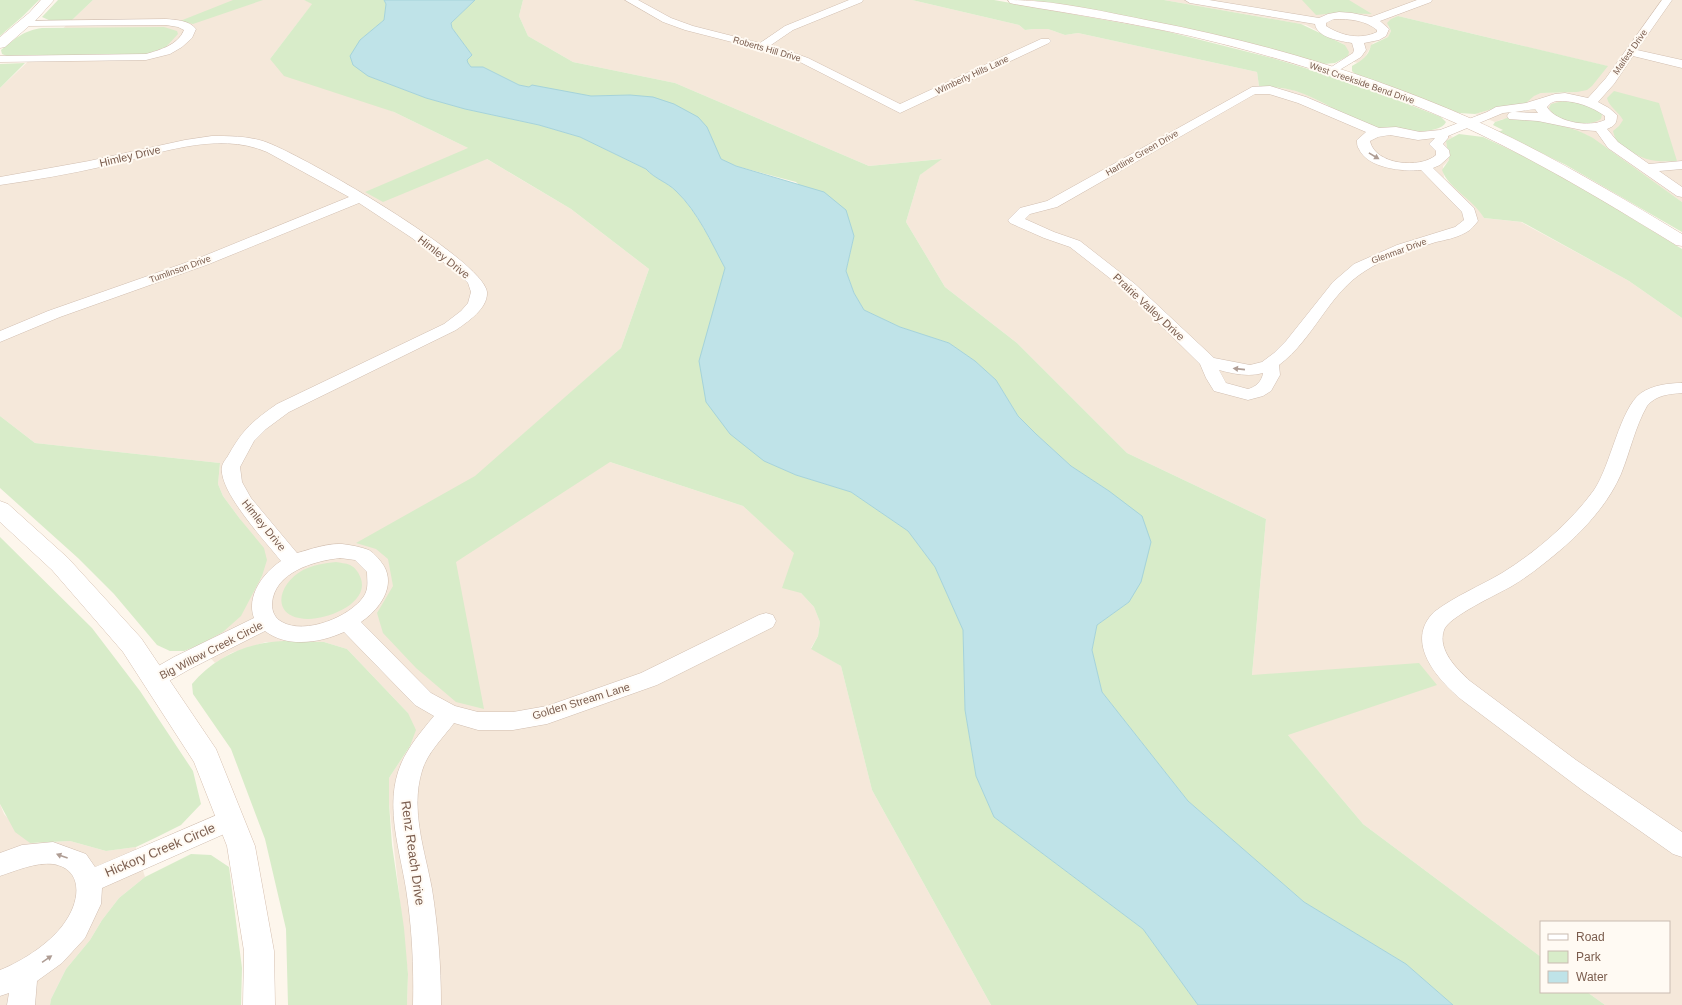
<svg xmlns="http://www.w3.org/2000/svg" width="1682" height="1005" font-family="Helvetica,sans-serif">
  <rect width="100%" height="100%" fill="#fdf6ec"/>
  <path fill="#f5e8da" d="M93,0H304L313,3L270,59L394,112L468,148L571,209L649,269L621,348L538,422L610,462L743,506L795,553L801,593L814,607L820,622L818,636L811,648L841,666L872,790L991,1005H407L408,974L389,803V778L410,746L408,713L347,649L324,642H266L231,653L215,663L199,645L253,590L262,576L240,519L223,496L218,484L220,463L35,443L0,416V88Z
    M523,0H912L1019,25L1025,30L1034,29H1048L1065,35L1078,33L1257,72L1259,86L1289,89L1303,93L1361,122L1428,131L1437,129L1453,137L1446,141L1449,160L1443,166L1444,178L1478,208L1484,218L1521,222L1629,281L1682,318V1005H1605L1587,992H1669V922H1541V957L1363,824L1287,734L1252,675L1266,519L1127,453L1017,343L945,287L906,222L920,175L941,159L869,166L675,83L573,62L528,36L519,16Z
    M1164,0H1682V202L1587,135L1548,122L1503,119L1495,122L1475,114L1541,93L1577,92L1607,66L1398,16L1388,26L1391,31L1388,37L1373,43L1365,57L1358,63L1343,59L1348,56L1345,45L1306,25Z
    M0,804L4,814L30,843L70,841L106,851L136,847L145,877L119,898L102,920L90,940L66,969L51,999L50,1005H0Z"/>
  <path fill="#d8ecc9" d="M0,0H39L23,16L0,36Z
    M58,0H93L72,20L51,21L42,17Z
    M233,0H263L193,24L180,21Z
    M304,0H384L386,4L384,20L360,40L368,76L426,98L465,109L539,125L580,137L646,169C655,179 667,182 676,191C698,213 711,242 725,268L716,305L764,461L796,475L851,492L908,531L935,567L963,630L965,710L976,776L994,817L1143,929L1198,1005H991L872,790L841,666L811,649L818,636L820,622L814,607L801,593L782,588L794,553L743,506L610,462L456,562L484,709L456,702L416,668L383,633L377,613L393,586L388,559L376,549L356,543L475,476L621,348L649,269L571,209L487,159L383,202L365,192L468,148L394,112L284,76L270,59L312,4Z
    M475,0H523L519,16L528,36L573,62L675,83L869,166L942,159L920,175L906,222L945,287L1017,343L1127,453L1266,519L1252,675L1419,663L1437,685L1288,735L1363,824L1541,957V992H1587L1605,1005H1453L1406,964L1304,902L1188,801L1102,692L1092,650L1097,625L1129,602L1109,491L1071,466L1036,434L1018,416L996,380L975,361L949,343L900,327L864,310L854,293L846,271L854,236L796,182L736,166L720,159L707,127L630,95L591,96L529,87L519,85L483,67H471L467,63V60L472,55L452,28L451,23Z
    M912,0H994L1161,30L1272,58L1351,82L1441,117L1446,122C1438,139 1376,129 1361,123C1342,114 1324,102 1304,94C1290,88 1274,87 1259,86L1257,72L1078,33L1065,35L1048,29H1034L1025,30L1019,25Z
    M1031,0H1164L1301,24L1345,45L1349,52L1348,56L1335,63L1324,64L1113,14Z
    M1302,0H1349L1372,14L1336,13L1316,15Z
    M1398,16L1608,66L1592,86L1587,90L1577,92L1541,93L1534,96L1526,103L1521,105L1499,107L1475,114L1459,113L1355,74L1352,71V66C1361,61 1369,56 1371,45L1388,37L1391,31L1387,23L1391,19Z
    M164,27L177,31L178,34L166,47L147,54L7,56L2,54L1,50C16,38 23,31 42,28Z
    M25,63L0,88V64Z
    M1614,91L1659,103L1677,161C1655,162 1644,161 1626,148C1618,143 1615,140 1613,131L1619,126L1623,120C1618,111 1609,107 1607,98Z
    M1563,101C1577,102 1592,105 1602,114L1601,119C1588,128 1556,123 1549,108L1551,104Z
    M1510,117C1538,121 1569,124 1593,138L1682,202V232L1566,165L1498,132L1503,130L1493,125L1495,122Z
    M1459,134L1483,137L1530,159L1607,203L1682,249V318L1629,281L1522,222L1484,218C1473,199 1448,188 1442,170L1449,160L1446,141Z
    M0,416L35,443L220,463L218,484L223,496L240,519L264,548L267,560L262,576L241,616L223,632L199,645L184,651H170L157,645L114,594L78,558L0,488Z
    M0,537L92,628L140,691L193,771L201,804L181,825L155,838L136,847L106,851L70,841L30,843L15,832L0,804Z
    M336,562C340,563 346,563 350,565C356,568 359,573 361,579C369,604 326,620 307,619C270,618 277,584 303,570C314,565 324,563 336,562Z
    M284,641L324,642L347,649L408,713L416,730L410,746L389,778V803L392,845L404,928L408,974L407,1005H288L286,929L265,839L231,749L193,694L192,684C215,656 249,642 284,641Z
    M191,854L211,855L229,867L242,968L241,1005H50L51,999L66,969L90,940L102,920L119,898L145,877Z"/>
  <path fill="#bfe3e8" stroke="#a5d3da" d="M384,0H475L451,23L452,28L472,55L467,60L468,63L471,67H483L519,85L529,87L532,85L591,96L630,95L653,97L674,104L698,117L707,127L721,159L736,166L824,192L846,210L854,236L846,271L854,293L864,310L900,327L949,343L975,361L996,380L1018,416L1036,434L1071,466L1109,491L1142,516L1151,542L1141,582L1129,602L1097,625L1092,650L1102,692L1188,801L1304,902L1406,964L1453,1005H1198L1143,929L994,817L976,776L965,710L963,630L935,567L908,531L851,492L796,475L764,461L730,434L706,402L699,361L725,268C711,242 698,212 676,191C667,182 655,179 646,169L580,137L539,125L465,109L426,98L368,76L353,65L350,56L360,40L384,20L386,4Z"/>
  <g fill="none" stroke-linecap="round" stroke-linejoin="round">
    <g stroke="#d1beb0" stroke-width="1">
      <path id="street" d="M625,0H638L671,18L693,26L760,43L785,26L849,0H863L862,2L793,30L771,45L808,58L900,104L1041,39H1049L1051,41L1049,43L900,113L800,62L779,54L685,30L663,22Z
        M1185,0H1209L1319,18L1328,14L1339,12L1352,13L1371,17L1417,0H1432L1431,2L1380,21L1389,29L1386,36L1379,40L1364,43L1366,50L1361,57L1331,75L1327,74L1325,71L1353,53L1354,50L1352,43C1341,41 1317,38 1315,24L1190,3ZM1334,19C1350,19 1365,20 1377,30V32C1360,40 1342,36 1326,26V23Z
        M1662,0H1672L1637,50L1682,60V68L1633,56L1614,84L1598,102L1609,108L1617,115C1617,123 1615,126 1607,129L1618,142L1649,164L1682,161V169L1659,171L1682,187V197L1677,196L1608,148L1596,131L1582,130L1538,121L1509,119L1507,116L1509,113L1512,112L1503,113L1448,136V138L1443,144L1449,150L1450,156L1440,165L1433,168L1474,208L1478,221C1475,225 1470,231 1465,233C1456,238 1445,240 1436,242C1412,250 1386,257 1365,271C1328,294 1314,339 1279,365L1280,375L1271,391L1263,396L1248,400L1214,391L1206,378L1200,364L1125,290L1070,247L1044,238L1010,223L1008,220L1020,208L1047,201L1252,87L1270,86L1306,97L1379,128L1396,127L1420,132L1440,130L1487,112L1496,107L1526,103L1555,94L1565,93L1588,98L1606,78ZM1255,94H1269L1298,103L1366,132L1357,140C1357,143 1357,147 1359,149C1367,168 1403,172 1421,170L1462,212L1464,220L1455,227L1397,245L1354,264L1333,282L1286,341L1274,353L1262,362L1250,365L1214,358L1135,284L1080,241L1054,232L1025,219L1030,214L1057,207ZM1556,101C1574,100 1591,106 1605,116V120C1589,128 1556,122 1547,107L1551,103ZM1535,109L1538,113L1515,112ZM1390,135L1418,140L1435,138L1429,144L1436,151V155C1420,169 1375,165 1370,141L1378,137ZM1219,370C1234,374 1249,377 1263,373C1262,381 1256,387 1248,389L1226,383Z
        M166,19C176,20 189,20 196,29L192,38L182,47L170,54L146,60L0,62V56L146,54C160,50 178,45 184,30L178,27L166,25L25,26L21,25L19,23L21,21Z
        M212,136C229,136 246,136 263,141C298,152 483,259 487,292C488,309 467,322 456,330L289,412L266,429L254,441L240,467L242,482L251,498L297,553C311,549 328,543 342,544C351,545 361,547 369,550C375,554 380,560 384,566C396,587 379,610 361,622L431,693L455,706L478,712H513L547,706L641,673L759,615L766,613L773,615L776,621L773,627L657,685L547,724L513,730H478L454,723C443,738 427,753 422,771C410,810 425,851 432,889C438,927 441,966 441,1005H413C414,967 412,927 406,889C400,851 386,810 398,772C405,750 420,733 434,716L415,705L344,632C320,643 287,648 265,631L190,669L162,685L154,688L146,685L143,679L146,673L174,657L254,618C246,596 263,573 281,561C266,542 218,491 222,467C222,463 227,458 229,454C244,428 253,421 277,404L444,324L461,311L468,303L471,292L468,283L460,275L412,238L359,203L209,264L60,317L0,342V331L48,311L199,258L349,197L267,152C216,130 156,155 105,166C70,174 35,180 0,185V177L89,161L185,140ZM340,558L355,560L367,572C367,580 369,588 364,596C350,617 305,635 282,622C275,618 272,612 272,604C274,572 314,561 340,558Z
        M1682,383V393C1669,394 1656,395 1647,406C1635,427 1630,452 1621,474C1605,511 1573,541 1542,565C1532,573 1522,580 1512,586C1498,594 1448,617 1444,630C1437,650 1457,669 1470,681L1576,760L1682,832V857L1673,854L1582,790L1462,700C1437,679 1404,642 1434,612C1455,596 1480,586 1502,573C1536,552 1571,522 1594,490C1611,465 1620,408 1641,393C1653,385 1669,383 1682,383Z
        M231,809L240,813L243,820L240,827L102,888L101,904L85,938L62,963L37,981L35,1005H7L9,993L0,996V970C23,961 54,941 67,919C80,899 83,869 53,864C36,862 15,871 0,876V853L22,845L53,842L86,854L95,867Z"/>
    </g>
    <g stroke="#d6c0b0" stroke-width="1">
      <path id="secondary" d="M41,0H54L37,19L5,47L0,48V37L29,13Z
        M1008,0C1056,0 1104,12 1151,21C1261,42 1370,74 1472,119C1545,152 1614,193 1682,234V246L1676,245C1596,196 1515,147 1428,111C1351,79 1271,55 1190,36C1132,23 1073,14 1014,4L1010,3Z
        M0,501L8,504L68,558L141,638L216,749L255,846L274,951L275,1005H243L244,951L227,846L194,762L123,652L52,570L0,522Z"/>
    </g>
    <use href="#street" fill="#fff" fill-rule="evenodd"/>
    <use href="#secondary" fill="#fff" fill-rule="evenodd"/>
  </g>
  <defs><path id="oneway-solid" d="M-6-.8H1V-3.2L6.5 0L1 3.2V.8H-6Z"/></defs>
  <g fill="#af9d94">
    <use href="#oneway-solid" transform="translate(1374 156) rotate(31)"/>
    <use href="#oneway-solid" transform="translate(1239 369) rotate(-174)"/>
    <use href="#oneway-solid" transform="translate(62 856) rotate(-160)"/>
    <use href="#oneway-solid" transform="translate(47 959) rotate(-34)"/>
  </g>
  <g text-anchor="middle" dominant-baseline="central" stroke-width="4" stroke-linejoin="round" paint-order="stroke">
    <g font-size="9" fill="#7a5c4d" stroke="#fffaf3">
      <text transform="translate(767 49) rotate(16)">Roberts Hill Drive</text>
      <text transform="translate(1630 52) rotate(-55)">Maifest Drive</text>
      <text transform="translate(972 75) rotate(-25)">Wimberly Hills Lane</text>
      <text transform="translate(1362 83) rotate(19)">West Creekside Bend Drive</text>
      <text transform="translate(1142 153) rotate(-30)">Hartline Green Drive</text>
      <text transform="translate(1399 251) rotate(-20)">Glenmar Drive</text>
      <text transform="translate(180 269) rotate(-20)">Tumlinson Drive</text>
    </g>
    <g font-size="11" fill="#7a5c4d" stroke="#fffaf3">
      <text transform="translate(130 156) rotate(-13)">Himley Drive</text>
      <text transform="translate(444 257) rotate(38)">Himley Drive</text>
      <text transform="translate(1149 307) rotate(43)">Prairie Valley Drive</text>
      <text transform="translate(264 525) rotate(51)">Himley Drive</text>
      <text transform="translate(211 650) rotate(-27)">Big Willow Creek Circle</text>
      <text transform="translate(581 701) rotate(-17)">Golden Stream Lane</text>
    </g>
    <g font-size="13" fill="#7a5c4d" stroke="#fffaf3">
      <text transform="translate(160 850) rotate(-23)">Hickory Creek Circle</text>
      <text transform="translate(413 853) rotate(82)">Renz Reach Drive</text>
    </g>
  </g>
  <rect x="1540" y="921" width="130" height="72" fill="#fffaf3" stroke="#cabbb1"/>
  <rect x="1548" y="934" width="20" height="6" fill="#ffffff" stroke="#cabbb1"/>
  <text x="1576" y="941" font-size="12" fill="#7a5c4d">Road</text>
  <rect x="1548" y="951" width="20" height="12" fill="#d8ecc9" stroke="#cabbb1"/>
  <text x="1576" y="961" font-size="12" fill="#7a5c4d">Park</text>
  <rect x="1548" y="971" width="20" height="12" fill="#bfe3e8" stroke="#cabbb1"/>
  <text x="1576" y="981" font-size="12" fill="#7a5c4d">Water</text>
</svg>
